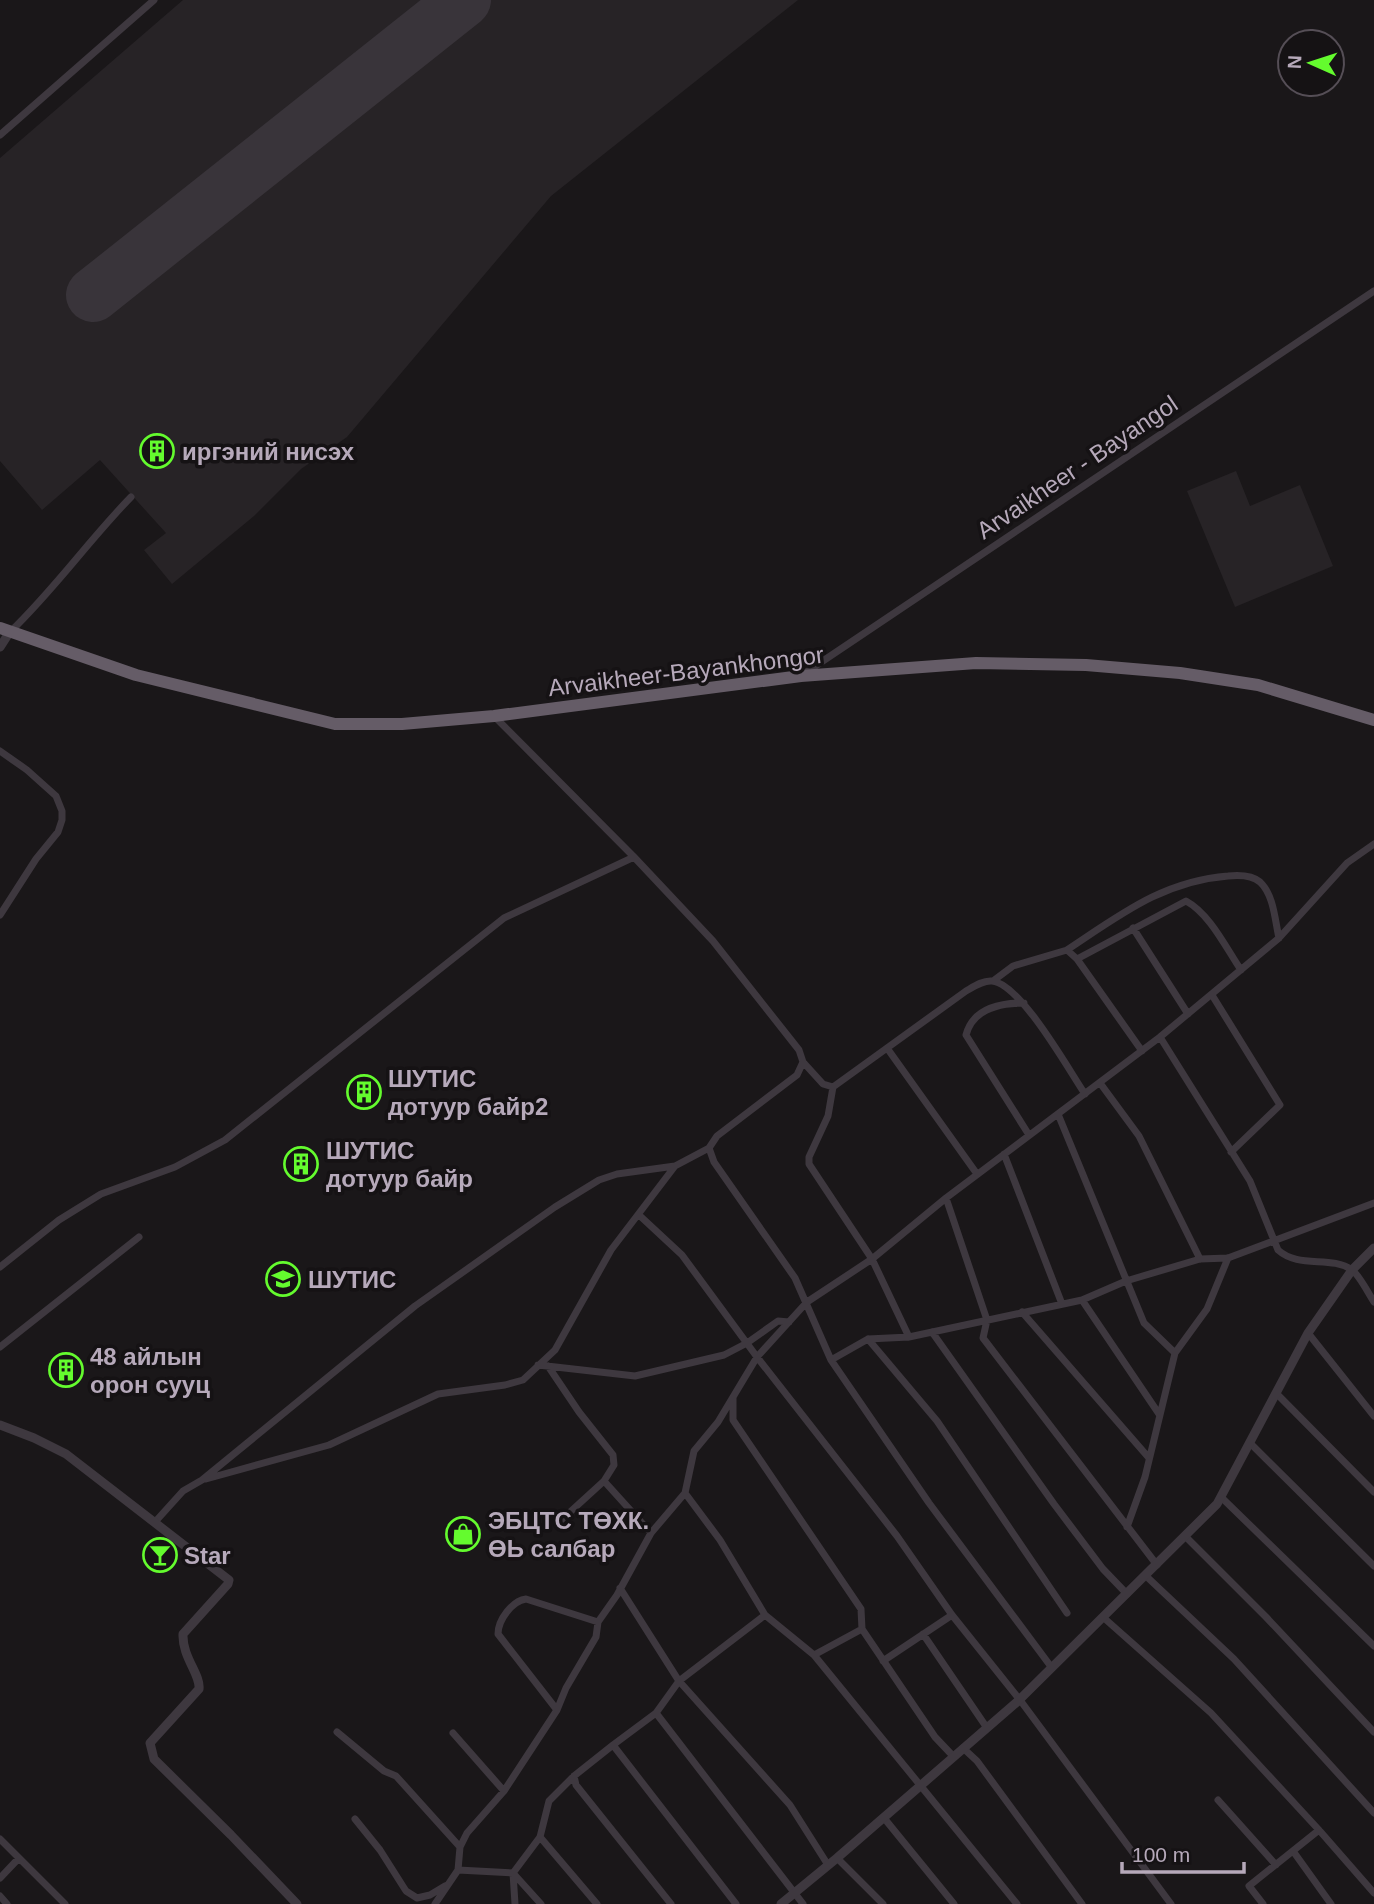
<svg xmlns="http://www.w3.org/2000/svg" width="1374" height="1904" font-family="Helvetica,sans-serif">
  <rect width="100%" height="100%" fill="#1a1719"/>
  <path fill="#272326" d="M183,0H798L551,196L347,437L301,469L254,516L172,584L144,550L166,533L100,460L42,510L0,461V158Z
    M1236,471L1250,506L1300,485L1333,566L1235,607L1187,491Z"/>
  <g fill="none" stroke-linecap="round" stroke-linejoin="round">
    <path stroke="#39343a" stroke-width="54" d="M93,295L464,0"/>
    <path stroke="#3e383f" stroke-width="7" d="M0,135L154,0
      M10,632C54,590 89,540 131,497
      M805,673L1374,291
      M494,716L634,857L713,941L799,1050L803,1062L797,1075L717,1136L709,1148L714,1162L795,1278L831,1360L929,1503L1052,1668
      M0,751L27,770L56,796L62,811V820L58,832L36,859L0,915
      M1133,928L1188,1014
      M1067,950C1120,915 1163,881 1228,876C1238,875 1252,875 1260,882C1274,895 1275,921 1279,938
      M1077,959L1186,901C1210,914 1226,948 1241,970
      M993,981L1013,966L1067,950L1077,959L1142,1051
      M1212,995L1280,1105L1231,1152
      M1024,1003C1000,1003 973,1008 966,1035L1029,1135
      M1160,1037L1250,1181L1278,1250C1299,1269 1331,1255 1352,1270C1360,1276 1368,1293 1374,1302
      M887,1048L977,1174
      M803,1062L823,1084L833,1087L966,991C973,987 983,980 992,981C1021,984 1068,1069 1085,1094
      M1100,1083L1139,1136L1200,1259
      M833,1087L828,1116L809,1157V1164L872,1259L909,1337
      M1058,1114L1144,1323L1175,1353
      M1004,1154L1062,1304
      M946,1198L987,1320L983,1338L1157,1565
      M639,1215L682,1255L757,1357L897,1536L952,1615L1020,1700L1171,1904
      M0,1267L59,1220L101,1194L175,1167L225,1140L504,918L634,857
      M1082,1300L1159,1414
      M1022,1312L1149,1458
      M932,1332L1054,1504L1103,1569L1127,1594
      M1308,1333L1374,1416
      M868,1339L937,1421L1067,1613
      M0,1347L139,1237
      M831,1360L868,1339L909,1337L1082,1300L1126,1281L1200,1259L1228,1258L1374,1203
      M538,1365L635,1376L724,1355L747,1343L778,1321L789,1322
      M548,1366L579,1412L613,1455L614,1465L604,1481L558,1523
      M1276,1393L1374,1492
      M733,1398V1420L861,1609L862,1629L935,1737L953,1756
      M1250,1443L1374,1566
      M206,1479L329,1445L438,1394L505,1385L523,1380L555,1350L611,1250L675,1166
      M604,1481L651,1533
      M685,1493L720,1540L765,1615L814,1655L1017,1904
      M1221,1497L1374,1646
      M155,1522L183,1491L202,1480L415,1306L555,1207L599,1180L617,1174L675,1166L709,1148
      M1127,1527L1145,1477L1175,1353L1207,1309L1228,1258
      M1185,1536L1266,1617L1374,1732
      M1146,1576L1234,1659L1374,1813
      M620,1588L679,1681L790,1805L828,1865
      M1104,1618L1211,1713L1319,1830L1374,1893
      M598,1622L526,1599C512,1601 498,1620 498,1634L557,1710L566,1688L596,1637L598,1622L617,1595L651,1533L685,1493L694,1451L718,1422L757,1357L807,1302L872,1259L946,1198L1160,1037L1279,938L1347,863L1374,844
      M923,1634L987,1728
      M814,1655L862,1629
      M883,1661L952,1615
      M656,1713L803,1904
      M337,1732L384,1771L396,1776L460,1847
      M453,1733L504,1791
      M613,1745L656,1713L679,1681L765,1615
      M963,1748L977,1761L1082,1904
      M574,1776L576,1785L671,1904
      M1218,1800L1276,1865
      M884,1818L954,1904
      M355,1819L380,1850L406,1891L417,1898L430,1895L445,1886
      M540,1837L597,1904
      M0,1839L65,1904
      M1293,1851L1331,1904
      M837,1858L883,1904
      M458,1870L513,1873L541,1904
      M0,1878L19,1858
      M0,1896L7,1904
      M435,1904L458,1870L460,1847L467,1833L504,1791L557,1710
      M515,1904L513,1873L540,1837L549,1801L574,1776L613,1745L736,1904
      M1263,1904L1249,1886L1319,1830"/>
    <path stroke="#3e383f" stroke-width="9" d="M0,647L9,633
      M0,1425L34,1438L66,1454L229,1580L228,1584L183,1634C182,1657 201,1675 199,1689L150,1743L154,1759L231,1835L297,1904
      M781,1904L837,1858L1017,1702L1217,1504L1308,1333L1352,1270L1374,1248"/>
    <path stroke="#655c67" stroke-width="12" d="M0,628L136,675L335,724H402L494,716L801,676L976,663L1086,665L1180,673L1258,685L1374,720"/>
  </g>
  <defs>
    <g id="building-ring" transform="scale(1.75)"><circle r="9.5" fill="#151214" stroke="#64fb2e" stroke-width="1.5"/><path d="M-4-6H4V6H1V3H-1V6H-4ZM-2.5-4.3h1.7v1.8h-1.7ZM.8-4.3h1.7v1.8H.8ZM-2.5-1h1.7V.8h-1.7ZM.8-1h1.7V.8H.8Z" fill="#64fb2e"/></g>
    <g id="university-ring" transform="scale(1.75)"><circle r="9.5" fill="#151214" stroke="#64fb2e" stroke-width="1.5"/><path d="M0-5L7-2L0 1L-7-2ZM-4 1L0 2.5L4 1V4Q0 6-4 4Z" fill="#64fb2e"/></g>
    <g id="shop-ring" transform="scale(1.75)"><circle r="9.5" fill="#151214" stroke="#64fb2e" stroke-width="1.5"/><path d="M-5-2.5h2.3a2.7 3.5 0 0 1 5.4 0H5L5.5 6h-11ZM-1.5-2.5h3a1.5 2.3 0 0 0-3 0Z" fill="#64fb2e"/></g>
    <g id="bar-ring" transform="scale(1.75)"><circle r="9.5" fill="#151214" stroke="#64fb2e" stroke-width="1.5"/><path d="M-6-5H6L.8 .8V4.5H3.5V6h-7V4.5H-.8V.8Z" fill="#64fb2e"/></g>
  </defs>
  <g fill-rule="evenodd">
    <use href="#building-ring" x="157" y="451"/>
    <use href="#building-ring" x="364" y="1092"/>
    <use href="#building-ring" x="301" y="1164"/>
    <use href="#university-ring" x="283" y="1279"/>
    <use href="#building-ring" x="66" y="1370"/>
    <use href="#shop-ring" x="463" y="1534"/>
    <use href="#bar-ring" x="160" y="1555"/>
  </g>
  <g text-anchor="middle" dominant-baseline="central" stroke-width="7" stroke-linejoin="round" paint-order="stroke">
    <g font-size="24" font-weight="bold" fill="#b6a9ba" stroke="#151214" text-anchor="start">
      <text x="182" y="451">иргэний нисэх</text>
      <text x="388" y="1078">ШУТИС<tspan x="388" dy="28">дотуур байр2</tspan></text>
      <text x="326" y="1150">ШУТИС<tspan x="326" dy="28">дотуур байр</tspan></text>
      <text x="308" y="1279">ШУТИС</text>
      <text x="90" y="1356">48 айлын<tspan x="90" dy="28">орон сууц</tspan></text>
      <text x="488" y="1520">ЭБЦТС ТӨХК.<tspan x="488" dy="28">ӨЬ салбар</tspan></text>
      <text x="184" y="1555">Star</text>
    </g>
    <g font-size="24" fill="#b6a9ba" stroke="#151214">
      <text transform="translate(1077 467) rotate(-34)">Arvaikheer - Bayangol</text>
      <text transform="translate(686 671) rotate(-7)">Arvaikheer-Bayankhongor</text>
    </g>
  </g>
  <g transform="translate(1311 63) rotate(273)"><circle r="33" fill="#151214" stroke="#554e56" stroke-width="2"/>
  <path d="M0-5L12 26L0 18L-12 26Z" fill="#64fb2e"/>
  <text y="-10" font-size="19" font-weight="bold" text-anchor="middle" fill="#b6a9ba">N</text>
  </g>
  <path d="M1122 1862v10h122v-10" fill="none" stroke="#b6a9ba" stroke-width="3.5"/>
  <text x="1132" y="1862" font-size="21" fill="#b6a9ba" stroke="#151214" stroke-width="5" paint-order="stroke">100 m</text>
</svg>
